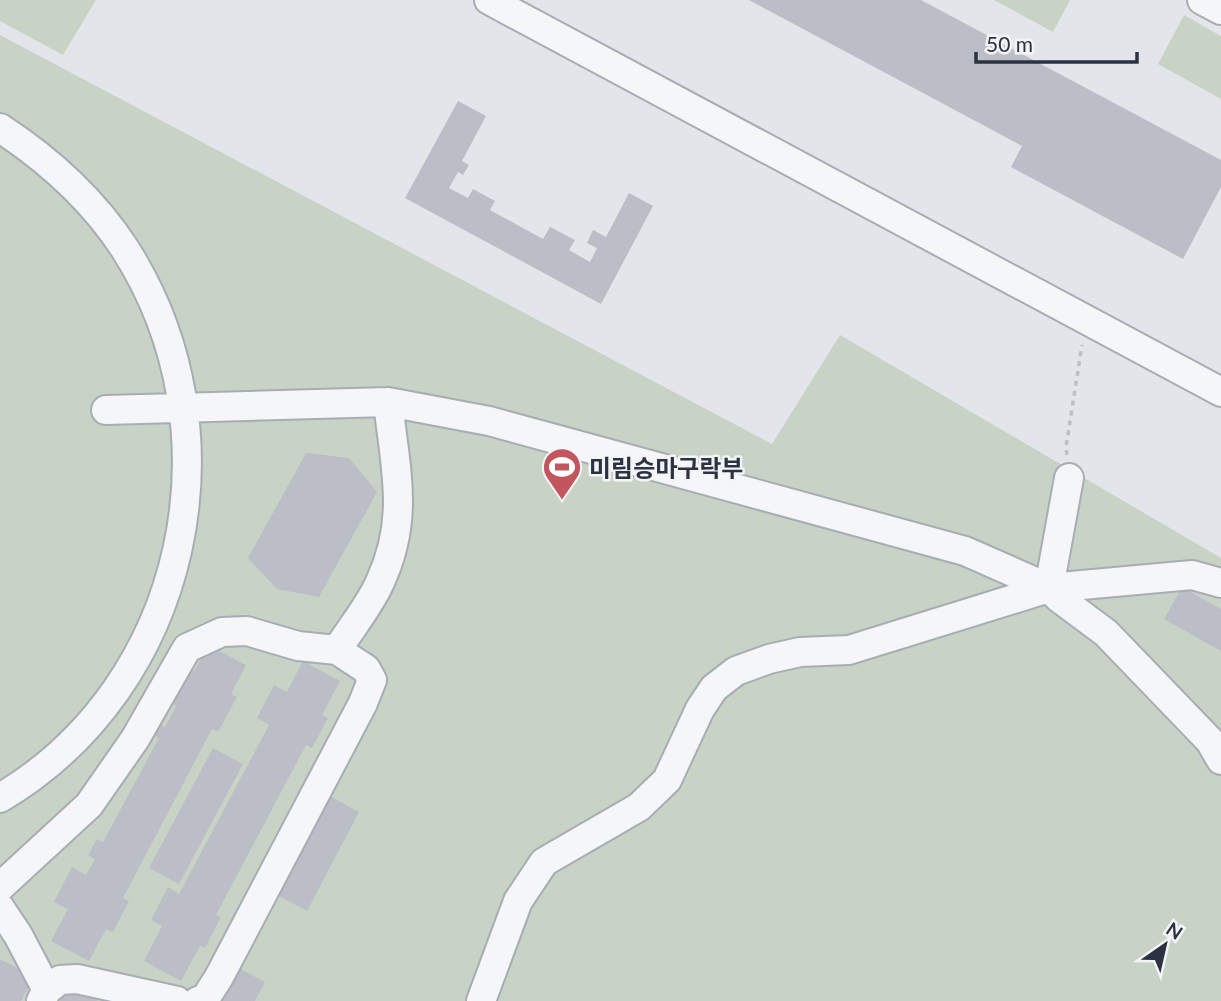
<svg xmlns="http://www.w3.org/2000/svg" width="1221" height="1001" font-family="Lato,'Noto Sans KR',sans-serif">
  <rect width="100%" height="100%" fill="#e3e5ea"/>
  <path fill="#c8d3c5" d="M0,0H96L63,55L0,21Z
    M994,0H1070L1053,32Z
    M1184,15L1221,36V99L1158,64Z
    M0,35L772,444L840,335L1221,558V1001H0Z"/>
  <path fill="#bbbec6" d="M749,0H921L1221,160V187L1183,259L1011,167L1022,146Z
    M458,101L486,116L462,161L469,165L463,175L458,172L449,188L468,198L473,189L495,201L490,210L543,239L550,227L575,240L569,250L590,262L597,248L587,243L593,230L606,237L629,193L653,206L601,304L405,198Z
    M306,453L349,458L377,492L319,597L277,589L248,558Z
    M1182,587L1221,609V651L1164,619Z
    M208,645L246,665L231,694L237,697L218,732L212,729L123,898L129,901L113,932L106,929L89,961L51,941L68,909L54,902L72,867L86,875L95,859L88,855L97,839L103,842L159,738L153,735L159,724L165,727L176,706L164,700L183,665L194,671Z
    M303,661L340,681L322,715L328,718L312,748L306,745L216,915L221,917L205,948L200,946L181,981L144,961L162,926L151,920L168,887L179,894L269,725L257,718L274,685L287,692Z
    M213,748L243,764L179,884L149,868Z
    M326,794L359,812L307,911L273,893Z
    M0,959L34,977L21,1001H0Z
    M235,966L265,982L255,1001H217Z
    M68,985L98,1001H60Z"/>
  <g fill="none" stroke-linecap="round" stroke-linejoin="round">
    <g stroke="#a8acb4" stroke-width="32">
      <path id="minor" d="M489,0L1221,392
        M1202,0L1221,10
        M0,128C49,160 93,200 125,249C242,432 189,686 0,798
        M106,410L388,402
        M1049,588L1192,575L1221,583
        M337,650C351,628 370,605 380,582C410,518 395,468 388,402L489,421L965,551L1049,588L1059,598L1106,633L1210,741L1221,760
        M0,887L89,805L135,739L187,648L222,632L247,631L298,646L337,650L366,669L372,680L363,703L219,977L205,999L198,1001
        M0,908L18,935L47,990L41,1001
        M47,990L60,980L77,979L177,1001
        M481,1001L518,901L544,862L639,807L667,780L700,709L714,688L736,671L769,659L800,652L849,650L1049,588L1069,478"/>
    </g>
    <path stroke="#bdbfc4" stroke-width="3.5" stroke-dasharray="5 5" stroke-linecap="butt" d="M1067,455L1066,447L1082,345"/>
    <use href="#minor" stroke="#f5f6f8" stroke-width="28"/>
  </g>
  <defs>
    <g id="stadium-pin" transform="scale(2.0125)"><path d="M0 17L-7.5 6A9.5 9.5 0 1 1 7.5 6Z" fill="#c2555e" stroke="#f3f4f7"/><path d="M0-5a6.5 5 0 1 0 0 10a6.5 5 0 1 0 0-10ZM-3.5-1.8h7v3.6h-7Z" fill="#fff"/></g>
  </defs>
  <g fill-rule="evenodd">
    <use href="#stadium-pin" x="562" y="467"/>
  </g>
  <g text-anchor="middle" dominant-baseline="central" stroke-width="5" stroke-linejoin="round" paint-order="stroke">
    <g font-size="24" font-weight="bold" fill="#2c3240" stroke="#f3f4f7" text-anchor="start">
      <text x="589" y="467">미림승마구락부</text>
    </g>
  </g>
  <g transform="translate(1165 945) rotate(34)" stroke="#f3f4f7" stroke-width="5" paint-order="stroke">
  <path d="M0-5L12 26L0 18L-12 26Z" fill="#2c3240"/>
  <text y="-10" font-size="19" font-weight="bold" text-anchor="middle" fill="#2c3240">N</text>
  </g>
  <path d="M976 52v10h161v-10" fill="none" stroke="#2c3240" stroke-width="3.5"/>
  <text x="986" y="52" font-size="21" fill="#2c3240" stroke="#f3f4f7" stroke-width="5" paint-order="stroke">50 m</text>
</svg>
